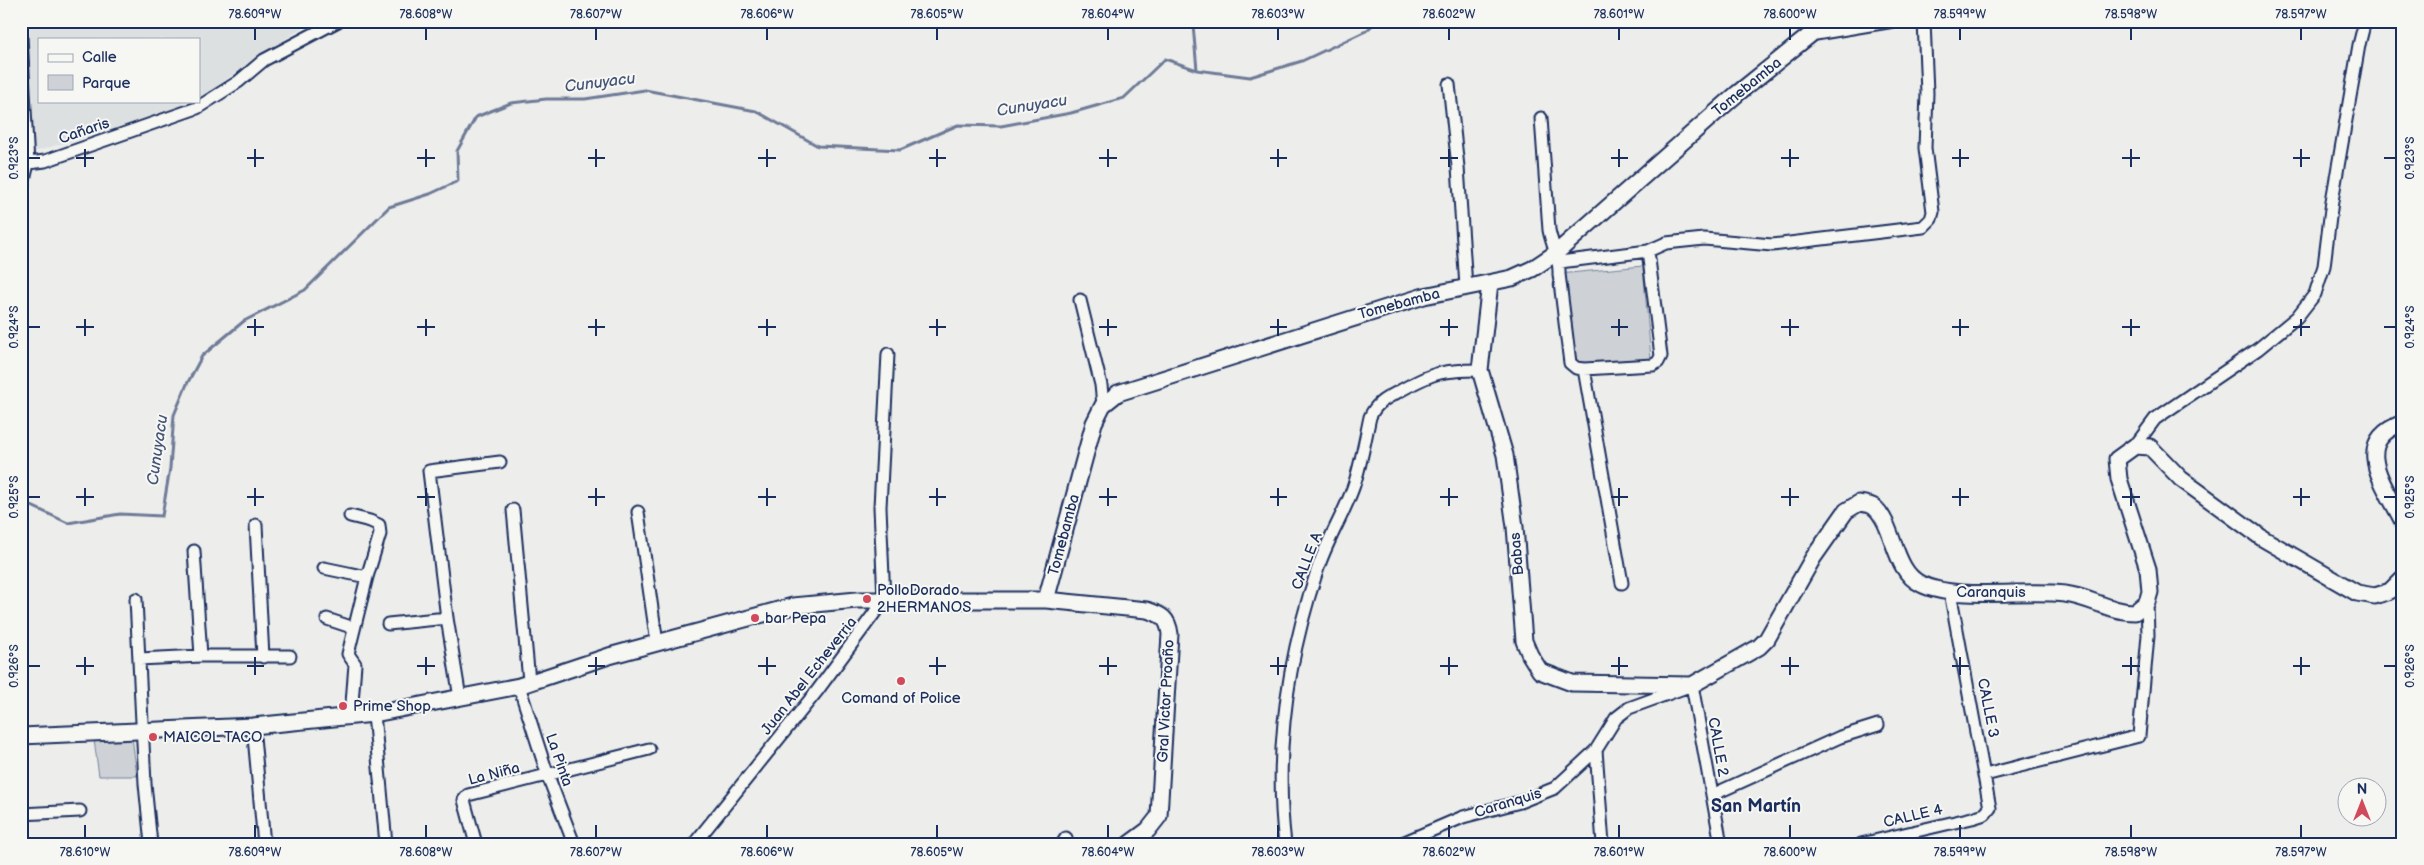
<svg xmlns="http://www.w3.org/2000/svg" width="2424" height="865" font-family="'Balsamiq Sans',sans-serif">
  <rect width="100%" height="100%" fill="#edeeec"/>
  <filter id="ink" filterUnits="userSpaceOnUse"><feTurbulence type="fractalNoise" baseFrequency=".02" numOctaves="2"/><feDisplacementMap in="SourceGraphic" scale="10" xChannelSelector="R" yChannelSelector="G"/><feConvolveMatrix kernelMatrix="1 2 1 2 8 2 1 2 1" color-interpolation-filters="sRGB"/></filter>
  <g filter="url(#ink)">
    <path fill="#dde0e1" d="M26,21H313L256,58L199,99V39H39V101H196L191,105L34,152Z"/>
    <path fill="#ced2d7" stroke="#74809a" d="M1643,266L1651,359L1572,364L1559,274Z
      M132,737L137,776H99L94,740Z"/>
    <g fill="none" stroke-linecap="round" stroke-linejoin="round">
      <path stroke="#6e7a96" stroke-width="3" d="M1195,21L1193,25L1197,70
        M21,501L68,523L120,514L162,516L170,468L174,415L187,384L202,356L244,321L305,290L389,207L430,194L458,181L457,151L476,117L511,103L546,99H585L645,90L756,111L818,146L900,150L958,125L1001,126L1071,113L1124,98L1165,59L1197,70L1250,77L1302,61L1366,31L1377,21"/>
      <g stroke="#1b2f5e" stroke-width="15">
        <path id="minor" d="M1810,35L1894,21
          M21,36L28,164L21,191
          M1449,84L1458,167L1466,287
          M1541,118L1549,230C1552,246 1560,258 1559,274L1570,363L1576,368L1584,369L1653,365L1658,362L1661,356L1648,251L1560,262
          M21,164L45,161L197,108L238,82L264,60L338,21
          M1648,251L1666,243L1704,239L1772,245L1923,227L1931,219L1933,212L1925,148L1927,93L1924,21
          M1080,300L1101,385L1103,405
          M1584,369L1622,583
          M2135,446L2155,419L2258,349L2297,317L2315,294L2324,266L2332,201L2359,45L2365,21
          M513,510L529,681
          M638,512L657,643
          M350,516L370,521L379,525L380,534L367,577L348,654L355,664L351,716
          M256,525L263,657
          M194,551L201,656
          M324,568L367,577
          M136,599L145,784L151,844
          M327,619L354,628
          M388,624L447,618
          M139,659L201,656H290
          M519,686L548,776L574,844
          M460,698L447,618L429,471L500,462
          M374,714L386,844
          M253,726L264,844
          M1596,750L1603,844
          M1985,775L2139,736L2148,635L2147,602
          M1712,795L1840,737L1878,725
          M21,814L80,811
          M476,844L464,800L468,795L649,749
          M694,844L817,691L884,600L880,507L888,354
          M1062,844L1066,838
          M1285,844C1274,752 1288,658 1317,571C1326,542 1343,516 1353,488C1361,465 1365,440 1370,417C1376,403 1385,399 1398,392C1431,373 1441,370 1480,370
          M1400,844L1463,817L1520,802L1555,788L1596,750L1616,718L1629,708L1692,685L1721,844
          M1861,844L1972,818L1985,814L1990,808L1950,592"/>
      </g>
      <g stroke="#1b2f5e" stroke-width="19">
        <path id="tertiary" d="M1490,283L1480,370L1505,455L1515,527L1524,641L1530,655L1540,671L1572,683L1692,685L1759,647L1767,639L1813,558L1846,511L1859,503C1864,504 1870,504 1874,507C1895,525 1893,571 1921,584C1954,601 2025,589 2065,594C2090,597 2110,612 2135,612L2147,602L2150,592L2148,569L2119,479L2117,459L2135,446L2150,447L2181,479L2262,538L2357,593L2375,596L2390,591L2403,578
          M2403,423C2349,442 2386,487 2403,522
          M1046,600L1094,423L1103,405L1118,393L1424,296L1512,278L1532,269L1556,253L1738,93L1810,35L1817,21
          M21,736L253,726L374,714L519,686L609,656L793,606L857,600H1046L1147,610C1162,615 1168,618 1170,634L1159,816L1148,830L1129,844"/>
      </g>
      <use href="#minor" stroke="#f6f6f2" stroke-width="11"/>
      <use href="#tertiary" stroke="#f6f6f2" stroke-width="15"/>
    </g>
  </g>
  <path fill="none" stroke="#1b2f5e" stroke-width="2" d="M255,28V40M426,28V40M596,28V40M767,28V40M937,28V40M1108,28V40M1278,28V40M1449,28V40M1619,28V40M1790,28V40M1960,28V40M2131,28V40M2301,28V40M85,149V167M255,149V167M426,149V167M596,149V167M767,149V167M937,149V167M1108,149V167M1278,149V167M1449,149V167M1619,149V167M1790,149V167M1960,149V167M2131,149V167M2301,149V167M28,158H40M76,158H94M247,158H264M417,158H435M588,158H605M758,158H776M929,158H946M1099,158H1117M1270,158H1287M1440,158H1458M1611,158H1628M1781,158H1799M1952,158H1969M2122,158H2140M2293,158H2310M2384,158H2396M85,319V336M255,319V336M426,319V336M596,319V336M767,319V336M937,319V336M1108,319V336M1278,319V336M1449,319V336M1619,319V336M1790,319V336M1960,319V336M2131,319V336M2301,319V336M28,327H40M76,327H94M247,327H264M417,327H435M588,327H605M758,327H776M929,327H946M1099,327H1117M1270,327H1287M1440,327H1458M1611,327H1628M1781,327H1799M1952,327H1969M2122,327H2140M2293,327H2310M2384,327H2396M85,488V506M255,488V506M426,488V506M596,488V506M767,488V506M937,488V506M1108,488V506M1278,488V506M1449,488V506M1619,488V506M1790,488V506M1960,488V506M2131,488V506M2301,488V506M28,497H40M76,497H94M247,497H264M417,497H435M588,497H605M758,497H776M929,497H946M1099,497H1117M1270,497H1287M1440,497H1458M1611,497H1628M1781,497H1799M1952,497H1969M2122,497H2140M2293,497H2310M2384,497H2396M85,657V675M255,657V675M426,657V675M596,657V675M767,657V675M937,657V675M1108,657V675M1278,657V675M1449,657V675M1619,657V675M1790,657V675M1960,657V675M2131,657V675M2301,657V675M28,666H40M76,666H94M247,666H264M417,666H435M588,666H605M758,666H776M929,666H946M1099,666H1117M1270,666H1287M1440,666H1458M1611,666H1628M1781,666H1799M1952,666H1969M2122,666H2140M2293,666H2310M2384,666H2396M85,825V838M255,825V838M426,825V838M596,825V838M767,825V838M937,825V838M1108,825V838M1278,825V838M1449,825V838M1619,825V838M1790,825V838M1960,825V838M2131,825V838M2301,825V838"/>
  <g fill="#d1495b" stroke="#f6f6f2" stroke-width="2">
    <circle cx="867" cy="599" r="5"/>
    <circle cx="755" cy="618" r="5"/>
    <circle cx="901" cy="681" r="5"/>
    <circle cx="343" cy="706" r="5"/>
    <circle cx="153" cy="737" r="5"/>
  </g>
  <g text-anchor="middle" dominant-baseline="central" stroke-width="4" stroke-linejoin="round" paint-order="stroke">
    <g font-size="15" fill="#1b2f5e" stroke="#f6f6f2">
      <text transform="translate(1747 87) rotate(-39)">Tomebamba</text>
      <text transform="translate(84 131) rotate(-19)">Cañaris</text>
      <text transform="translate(1399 304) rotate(-15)">Tomebamba</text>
      <text transform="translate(1064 535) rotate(-75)">Tomebamba</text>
      <text transform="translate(1517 554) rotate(-95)">Babas</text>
      <text transform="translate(1307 561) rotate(-69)">CALLE A</text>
      <text x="1991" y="592">Caranquis</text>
      <text transform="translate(809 676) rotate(-52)">Juan Abel Echeverria</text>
      <text transform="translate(1166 701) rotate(-87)">Gral Victor Proaño</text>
      <text transform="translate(1988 708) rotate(79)">CALLE 3</text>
      <text transform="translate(1718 747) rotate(80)">CALLE 2</text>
      <text transform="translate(559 760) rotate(71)">La Pinta</text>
      <text transform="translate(494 774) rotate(-14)">La Niña</text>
      <text transform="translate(1508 803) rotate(-17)">Caranquis</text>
      <text transform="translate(1913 816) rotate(-13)">CALLE 4</text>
    </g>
    <g font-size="15" fill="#1b2f5e" stroke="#f6f6f2" text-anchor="start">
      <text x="877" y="590">PolloDorado<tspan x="877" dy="17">2HERMANOS</tspan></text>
      <text x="765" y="618">bar Pepa</text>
      <text x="901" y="698" text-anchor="middle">Comand of Police</text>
      <text x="353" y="706">Prime Shop</text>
      <text x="163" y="737">MAICOL TACO</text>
    </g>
    <g font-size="16" font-style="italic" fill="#44547a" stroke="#f6f6f2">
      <text transform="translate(600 83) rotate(-7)">Cunuyacu</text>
      <text transform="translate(1032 106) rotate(-9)">Cunuyacu</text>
      <text transform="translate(158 450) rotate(-82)">Cunuyacu</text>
    </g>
    <g font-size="18" font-weight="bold" fill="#1b2f5e" stroke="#f6f6f2">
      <text x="1756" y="806">San Martín</text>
    </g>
  </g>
  <rect width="2424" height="865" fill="none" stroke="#f6f6f2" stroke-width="55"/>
  <rect x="38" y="38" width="162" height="65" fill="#f6f6f2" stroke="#9ea6b7"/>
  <rect x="48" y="54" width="25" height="8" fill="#f6f6f2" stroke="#9ea6b7"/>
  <text x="82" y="62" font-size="15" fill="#1b2f5e">Calle</text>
  <rect x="48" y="75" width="25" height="15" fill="#ced2d7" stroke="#9ea6b7"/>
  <text x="82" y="88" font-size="15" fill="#1b2f5e">Parque</text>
  <g transform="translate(2362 802)"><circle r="24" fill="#f6f6f2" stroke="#9ea6b7"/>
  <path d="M0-4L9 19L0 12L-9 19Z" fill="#d1495b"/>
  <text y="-8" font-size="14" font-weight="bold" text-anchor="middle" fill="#1b2f5e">N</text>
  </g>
  <rect x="28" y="28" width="2368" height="810" fill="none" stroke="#1b2f5e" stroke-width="2"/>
  <g font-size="12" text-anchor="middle" fill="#1b2f5e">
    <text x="255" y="18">78.609°W</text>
    <text x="426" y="18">78.608°W</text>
    <text x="596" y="18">78.607°W</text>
    <text x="767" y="18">78.606°W</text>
    <text x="937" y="18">78.605°W</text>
    <text x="1108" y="18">78.604°W</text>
    <text x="1278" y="18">78.603°W</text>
    <text x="1449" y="18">78.602°W</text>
    <text x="1619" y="18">78.601°W</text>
    <text x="1790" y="18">78.600°W</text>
    <text x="1960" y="18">78.599°W</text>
    <text x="2131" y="18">78.598°W</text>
    <text x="2301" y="18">78.597°W</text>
    <text transform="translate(14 158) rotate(-90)" y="4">0.923°S</text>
    <text transform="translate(2410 158) rotate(-90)" y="4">0.923°S</text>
    <text transform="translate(14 327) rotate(-90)" y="4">0.924°S</text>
    <text transform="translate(2410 327) rotate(-90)" y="4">0.924°S</text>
    <text transform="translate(14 497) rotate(-90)" y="4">0.925°S</text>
    <text transform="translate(2410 497) rotate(-90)" y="4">0.925°S</text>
    <text transform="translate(14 666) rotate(-90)" y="4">0.926°S</text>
    <text transform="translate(2410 666) rotate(-90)" y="4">0.926°S</text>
    <text x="85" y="856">78.610°W</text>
    <text x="255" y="856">78.609°W</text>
    <text x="426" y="856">78.608°W</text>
    <text x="596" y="856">78.607°W</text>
    <text x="767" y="856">78.606°W</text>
    <text x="937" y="856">78.605°W</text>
    <text x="1108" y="856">78.604°W</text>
    <text x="1278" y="856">78.603°W</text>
    <text x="1449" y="856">78.602°W</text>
    <text x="1619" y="856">78.601°W</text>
    <text x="1790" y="856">78.600°W</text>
    <text x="1960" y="856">78.599°W</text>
    <text x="2131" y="856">78.598°W</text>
    <text x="2301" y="856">78.597°W</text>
  </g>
</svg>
